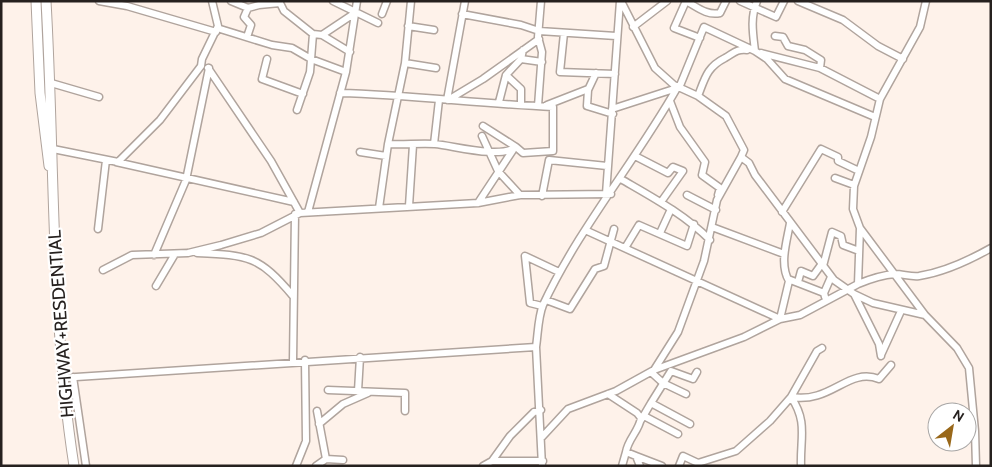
<svg xmlns="http://www.w3.org/2000/svg" width="992" height="467" font-family="Cabin,sans-serif">
  <rect width="100%" height="100%" fill="#fef2ea"/>
  <g fill="none" stroke-linecap="round" stroke-linejoin="round">
    <g stroke="#b0a49d" stroke-width="9">
      <path id="minor" d="M99,1L127,6L216,32
        M231,1L248,8L259,5L280,3
        M279,1L284,11L313,34L322,35L350,52
        M333,1L378,23
        M621,1L655,68L674,85L698,96L726,116L744,150L741,157L749,163L755,175L834,280L854,294L873,303L925,315L957,348L969,368L975,431L976,466
        M686,1L674,28L700,38
        M686,1C697,7 707,16 720,13L726,1
        M740,1L776,17L784,1
        M798,1L843,20L878,46L903,59
        M382,14L387,1
        M462,14L521,25L539,31L616,36
        M408,26L434,30
        M633,27L667,1
        M217,28L272,45L292,48L311,59L346,72
        M564,33L560,72L615,74
        M322,35L355,13
        M775,36L783,37L788,46L805,50L821,60L820,68
        M247,37L251,25L244,17L248,8
        M755,51C753,34 750,18 757,1
        M761,53L820,68L880,99
        M267,59L262,79L303,94
        M521,59L542,62
        M405,63L436,68
        M208,68L271,161L300,213
        M596,73L588,90L587,106L613,114
        M506,75L521,89V105
        M51,83L99,97
        M679,88L704,27L755,51L767,59L785,79L875,117
        M340,93C411,95 482,104 553,107V151L523,153L516,147C500,159 455,146 435,144C419,143 403,145 388,144
        M698,96C705,78 707,67 725,58C734,53 736,49 747,50
        M447,100L465,1
        M448,100L483,79L539,39
        M670,101L680,127L705,162L702,175L720,188L718,195
        M499,102L506,75L521,59L523,50
        M547,105L588,89
        M538,106L542,52L538,37L541,1
        M612,109L677,88
        M297,110L310,72L313,34
        M483,126L516,147
        M482,136L498,171L520,195
        M434,144L439,100
        M53,149L118,162L160,120L201,66L202,59L218,26L212,1
        M360,152L386,156
        M635,156L668,173L673,167L683,171L661,202
        M116,162L294,202
        M835,178L854,185
        M621,179C652,197 684,214 710,240
        M606,194L620,1
        M687,195L716,210
        M542,196L549,160L607,166
        M478,203L513,150
        M409,206L413,145
        M379,208L388,144L405,63L411,1
        M308,212L346,72L357,1
        M782,212L821,149L838,157V161L859,171
        M712,227L784,254
        M98,229L106,160
        M585,230L780,319
        M660,233L671,209
        M625,248L639,225L687,246L694,224
        M197,253C249,255 259,256 293,296
        M154,255L186,180L209,68
        M823,266L832,232L841,236L843,245L859,251
        M103,270L132,255L188,253L221,245L261,233L300,213L478,203L520,195L611,194
        M788,279L824,293
        M798,282L801,271L813,276L821,265
        M858,284C870,279 882,275 895,274C903,274 911,277 919,276C945,272 968,261 991,248
        M156,286L175,254
        M854,294L879,344L881,356
        M825,297L824,293L831,277
        M546,300L570,309L595,269L604,266L614,229
        M542,306L530,303L525,256L559,272
        M925,315L860,228L853,209L854,186L871,137L880,99L920,27L926,1
        M780,319L789,281C779,264 787,241 790,223
        M536,347C538,334 538,317 543,305C579,228 635,162 677,88
        M881,355L901,311
        M293,362L295,214
        M654,370L678,332L704,261L717,200L741,157
        M652,373L663,383L686,394
        M73,377L86,466
        M61,378L536,347L542,466
        M328,390L405,393V411
        M358,391L360,357
        M608,394L637,413L641,418C639,431 628,439 626,452L636,456L640,466
        M651,403L671,371L693,379L697,372
        M317,411L326,459L343,460
        M644,416L678,434
        M641,420L651,403L690,424
        M319,424L343,404L368,393
        M542,437L568,409L616,391L654,370L744,337L780,319L800,315L858,284L860,228
        M636,456L662,466
        M492,461L510,436L534,412L541,410
        M296,466L306,441L305,360
        M316,466L326,459
        M483,466L492,461H543
        M622,466L626,452
        M679,466L683,456L698,463L736,451L770,421L791,397C831,404 848,367 879,379L891,365
        M801,466C800,438 808,422 791,397L817,351L822,348"/>
    </g>
    <g stroke="#b0a49d" stroke-width="11">
      <path id="highway" d="M36,1L40,93L49,166
        M46,1C55,156 50,312 74,466"/>
    </g>
    <use href="#minor" stroke="#fff" stroke-width="6"/>
    <use href="#highway" stroke="#fff" stroke-width="9"/>
  </g>
  <g text-anchor="middle" dominant-baseline="central" stroke-width="4.5" stroke-linejoin="round" paint-order="stroke">
    <g font-size="18" fill="#26211f" stroke="#fff">
      <text transform="translate(61 324) rotate(-94)">HIGHWAY+RESDENTIAL</text>
    </g>
  </g>
  <rect width="992" height="467" fill="none" stroke="#26211f" stroke-width="5"/>
  <g transform="translate(952 427) rotate(31)"><circle r="24" fill="#ffffff" stroke="#a8a6a5"/>
  <path d="M0-4L9 19L0 12L-9 19Z" fill="#99681a"/>
  <text y="-8" font-size="14" font-weight="bold" text-anchor="middle" fill="#26211f">N</text>
  </g>
</svg>
